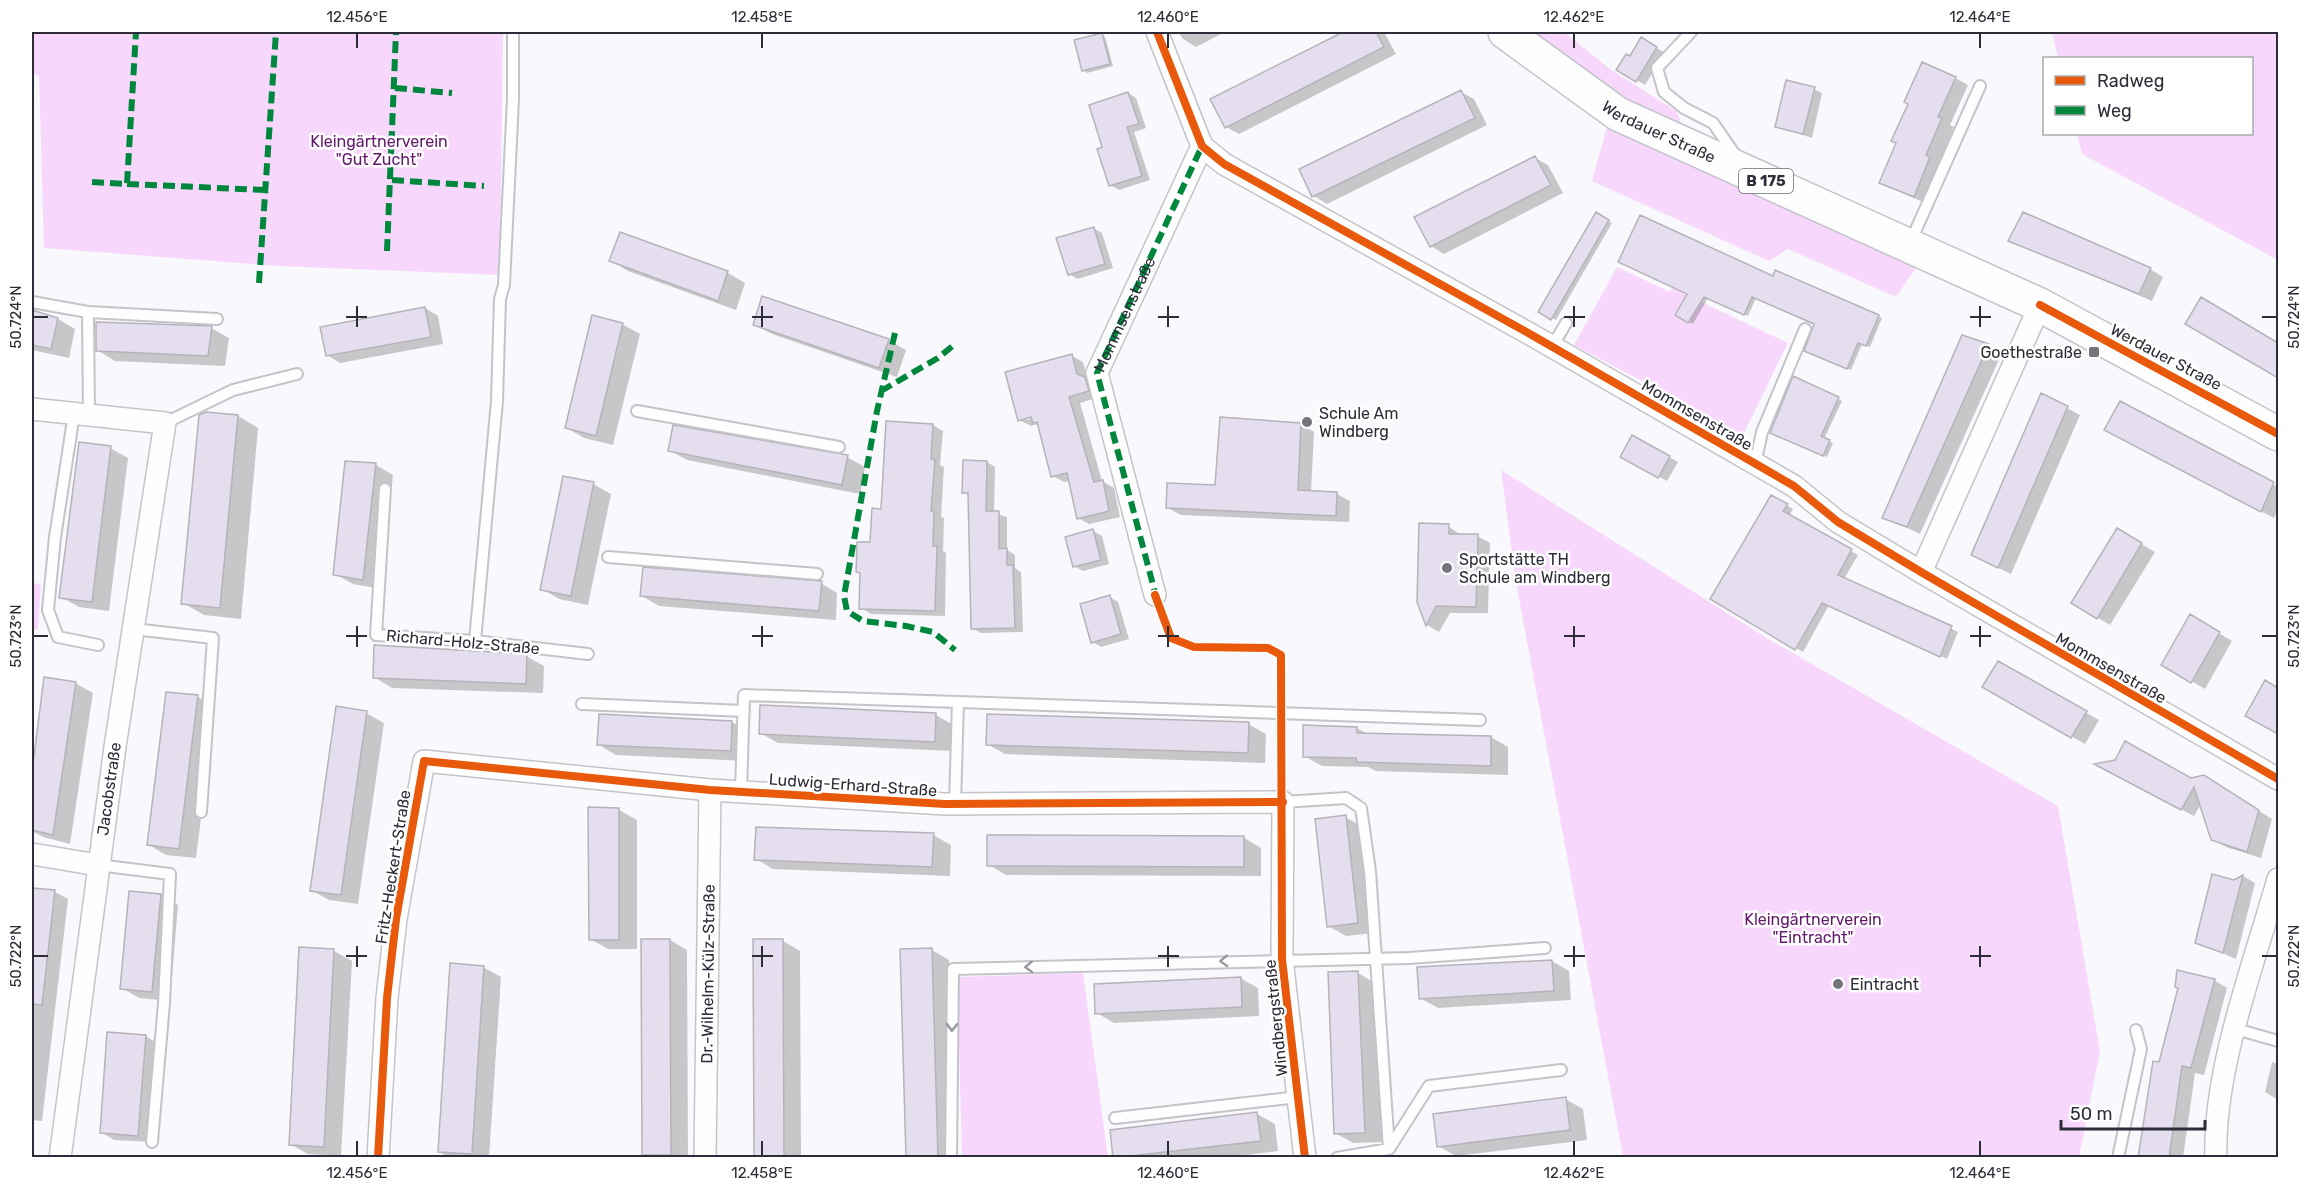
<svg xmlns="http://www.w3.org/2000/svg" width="2310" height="1189" font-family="Rubik,sans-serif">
  <rect width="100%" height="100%" fill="#f9f9fd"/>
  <path fill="#f7d8fc" d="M32,32H503L500,275L278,266L44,248L39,76L32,74Z
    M1535,32H1564L1610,69L1676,111L1681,122V130L1600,85Z
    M2052,32H2278V260L2082,154L2077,134H2252V58H2058Z
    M1608,123L1673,157L1919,263L1896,297L1788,249L1769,261L1592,181Z
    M1617,267L1670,292L1672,288L1788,343L1743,435L1574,345Z
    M1501,470L1765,637L2058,806L2100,1051L2079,1157H1623L1515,577Z
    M32,582L41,585L38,630L32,628Z
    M1083,973L1108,1157H962L957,977Z"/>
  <path fill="#0003" fill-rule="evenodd" d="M1178,32H1225L1196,47L1183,39Z
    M1346,32H1384L1396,54L1239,134L1226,127L1212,100Z
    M1102,35L1105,37L1113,66L1087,73L1083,70Z
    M1642,39L1665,53L1645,85L1618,69L1631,58Z
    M1955,78L1968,85L1950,125L1954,127L1939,163L1943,165L1927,204L1881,183Z
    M1814,89L1822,93L1812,138L1776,126Z
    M1461,92L1474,99L1487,125L1327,204L1314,196Z
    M1128,93L1136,98L1146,128L1134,132L1150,180L1119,190L1110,185L1104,148Z
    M1535,158L1548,165L1563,193L1444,254L1431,246Z
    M1596,214L1612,223L1556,320L1540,311Z
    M1093,228L1102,233L1113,268L1078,279L1069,274Z
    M621,234L728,273L745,283L736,310L628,271L611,261Z
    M2010,240L2150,269L2163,277L2152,301Z
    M1776,272L1882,318L1870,347L1862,344L1851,370L1810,353L1816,324L1756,298L1748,316L1708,298L1693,324L1677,315L1689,294L1774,278Z
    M425,308L438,316L443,344L340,363L327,355Z
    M32,311L58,319L75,329L69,358L32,350Z
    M622,324L640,334L613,445L584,438L567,428Z
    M754,324L888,340L906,350L897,377L772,334Z
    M211,328L229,338L225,366L115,361L97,350Z
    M1963,337L2002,353L1920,534L1884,517Z
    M1072,356L1083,362L1088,380L1099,397L1080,403L1102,481L1114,488L1120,517L1089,524L1078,518L1070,481L1064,482L1053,476L1038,424L1031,426L1019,420ZM1026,417H1039L1026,420Z
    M1838,399L1842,401L1824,439L1833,443L1827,457L1775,435Z
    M2120,403L2278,487V508L2274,518L2119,436Z
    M2067,408L2080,415L2011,574L1986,562Z
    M238,416L258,428L241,619L204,615L183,603Z
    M1301,424L1314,432L1311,492L1337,494L1350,501L1349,522L1181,515L1168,508L1216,487Z
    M933,425L943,431L940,465L944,467L941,517L944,518L943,551L946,553L945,616L871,614L861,608L862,574L857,572L872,544L883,510Z
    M1633,437L1678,462L1667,481L1622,456Z
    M110,448L128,458L109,611L79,607L61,597Z
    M669,450L847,457L865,467L860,494L687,460Z
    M987,462L995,467L994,513L1007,517V550L1015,555V568L1021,572L1023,632L981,633L972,628L970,496L963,492Z
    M347,463L376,465L393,475L381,589L353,584L335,574Z
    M593,484L611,494L588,605L559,599L542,589Z
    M1772,497L1793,509L1789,516L1858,555L1844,579L1958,632L1947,659L1829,605L1803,652L1712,598Z
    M1448,526L1462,536H1477L1490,543L1488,613H1450L1439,632L1427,625L1418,602Z
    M2118,530L2155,552L2110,625L2073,603Z
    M1093,531L1102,536L1109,564L1083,571L1074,566Z
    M819,582L837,593L836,620L659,606L642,596Z
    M1110,597L1118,602L1129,639L1101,647L1093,642Z
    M2190,616L2232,641L2205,689L2163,665Z
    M526,656L544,666L543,693L392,688L374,677Z
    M1998,663L2099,720L2085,744L1984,686Z
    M46,679L75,683L93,693L70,844L43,837L32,831V780Z
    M2265,682L2278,689V733L2260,723Z
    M167,694L198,697L215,707L196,858L166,855L149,845Z
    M366,713L384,723L358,904L329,900L311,890Z
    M936,715L953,725L952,751L778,743L760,733Z
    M732,722L749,732L748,761L616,755L599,745Z
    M1248,724L1266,734L1265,763L1005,754L987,744Z
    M1304,727L1357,728L1369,735L1491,737L1508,747V775L1376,771L1368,767L1322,766L1304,756Z
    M2109,771L2191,779L2218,785L2272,819L2261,858L2226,847L2212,839L2201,804L2194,816Z
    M619,810L637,820V949H608L590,939Z
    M1345,817L1363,827L1375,933L1346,936L1328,926Z
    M933,835L951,845L950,876L773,869L756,859Z
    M1243,837L1261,848V876L1006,875L989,865Z
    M2243,876L2255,883L2236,959L2197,942L2234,882Z
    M32,889L55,892L68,899L42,1121L32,1120Z
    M161,895L178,905L170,1001L139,998L122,988Z
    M670,940L687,950L688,1158H649L644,1154Z
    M783,941L800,951L801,1158H760L755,1155Z
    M301,949L334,951L352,961L341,1156L308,1154L290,1144Z
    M932,950L949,960L955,1158H907Z
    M1552,961L1569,971L1571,1000L1438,1008L1420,998Z
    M483,967L501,977L489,1158H450L439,1152Z
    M1358,973L1375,983L1382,1142L1353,1143L1335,1133Z
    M1240,978L1258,988L1259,1016L1114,1023L1097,1013Z
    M2214,980L2227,988L2204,1075L2195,1073L2183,1158H2139L2160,1064Z
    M145,1036L159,1044L151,1142L114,1140L101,1132Z
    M2272,1062L2278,1064V1100L2265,1092Z
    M1565,1099L1583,1109L1587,1140L1456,1156L1438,1146Z
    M1257,1114L1275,1124L1278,1151L1221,1158H1115Z"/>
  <path fill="#e4deef" stroke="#b5b3ba" stroke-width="1.5" d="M1343,32H1376L1384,47L1225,128L1210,99Z
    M1102,33L1110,64L1082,71L1074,40Z
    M1641,37L1657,47L1636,82L1616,70L1626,54L1630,56Z
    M1922,62L1956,77L1938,117L1942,118L1926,155L1930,157L1914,197L1879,183L1896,143L1891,141L1908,104L1904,102Z
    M1786,80L1815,87L1803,134L1775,127Z
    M1461,90L1475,118L1312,197L1299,169Z
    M1128,92L1139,124L1127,127L1142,176L1109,186L1097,149L1102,147L1089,105Z
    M1535,156L1551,185L1430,247L1414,217Z
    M1596,212L1609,220L1551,320L1538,312Z
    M2023,212L2151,268L2139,294L2008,241Z
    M1640,215L1773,276L1775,270L1879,315L1866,346L1858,343L1847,369L1804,351L1814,324L1752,297L1744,315L1704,297L1688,323L1675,315L1687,294L1618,262Z
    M1094,227L1105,264L1068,275L1056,238Z
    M620,232L728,271L718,301L609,261Z
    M762,296L889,339L879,368L753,325Z
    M2201,297L2278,343V378L2185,324Z
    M425,307L431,337L326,356L320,327Z
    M32,310L58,318L51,349L32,345Z
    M592,315L623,323L596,436L565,428Z
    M96,322L212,326L208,356L96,351Z
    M1962,335L1989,344L1907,527L1882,518Z
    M1072,354L1077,374L1085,377L1089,391L1069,397L1094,482L1103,480L1109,511L1077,519L1067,473L1051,477L1037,422L1033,423L1031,417L1018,421L1005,372Z
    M1793,376L1839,397L1821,436L1830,440L1823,456L1770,433Z
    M2041,393L2068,406L1998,568L1971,555Z
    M2120,401L2274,482L2261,512L2104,430Z
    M206,412L238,415L220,608L181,604L199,415Z
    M1220,417L1301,423L1298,490L1337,492L1336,516L1166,508L1167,483L1215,485Z
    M886,421L933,424L931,459L935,460L931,511H934L933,546H937L935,611L859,609L860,573L856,572L857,542H870L872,508L881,509Z
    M673,425L848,455L842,485L668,451Z
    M1632,435L1670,456L1658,478L1620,457Z
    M79,442L111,446L92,602L59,598Z
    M963,460L987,461L986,511H999V549L1007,548V565H1013L1015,628L971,629L968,493H962Z
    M345,461L376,463L363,580L333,575Z
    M563,476L594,482L571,596L540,590Z
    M1771,495L1788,504L1783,511L1852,549L1838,575L1952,626L1940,657L1822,603L1795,650L1710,599Z
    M1419,523L1449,524V534H1478L1476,607L1436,606L1426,626L1417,602Z
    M2117,528L2142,543L2097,619L2071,603Z
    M1093,529L1101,560L1073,567L1065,537Z
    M643,567L822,581L819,611L640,596Z
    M1110,595L1121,634L1091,643L1080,604Z
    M2190,614L2220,632L2191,683L2161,665Z
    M374,645L527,654L526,684L373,678Z
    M1998,661L2087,711L2071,738L1982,687Z
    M44,677L76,682L53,835L32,830V772Z
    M2265,680L2278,688V734L2245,716Z
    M166,692L198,695L179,849L147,845Z
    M760,705L936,713L935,742L759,734Z
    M336,706L367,711L341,895L310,891Z
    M599,714L732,721L731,751L597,745Z
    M987,714L1249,722L1248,753L986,745Z
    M1303,725L1357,727V733L1491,736V766L1357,762L1356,758L1303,757Z
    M2125,741L2191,778L2204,775L2259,810L2247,852L2211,840L2194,787L2181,810L2094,764L2115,760Z
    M588,807L619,808V940H589Z
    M1346,815L1358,923L1327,927L1315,819Z
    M756,827L934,833L932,867L754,860Z
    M987,835L1244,836V867L987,866Z
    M2212,874L2234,880L2243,875L2223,953L2195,943Z
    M32,888L55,890L42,1005L32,1004Z
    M129,891L161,894L152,992L120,989Z
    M641,939H670L671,1155H642Z
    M753,939H783L784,1156H754Z
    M299,947L334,949L324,1147L289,1145Z
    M932,948L938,1158H906L900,949Z
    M1552,960L1554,991L1419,999L1417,967Z
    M450,963L484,966L472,1154L438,1152Z
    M2177,970L2215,979L2191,1068L2182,1066L2169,1158H2138L2153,1061L2159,1062L2178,988L2175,987Z
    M1358,971L1365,1133L1334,1134L1328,972Z
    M1241,977L1242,1007L1095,1014L1094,984Z
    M107,1032L146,1035L138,1136L100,1133Z
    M1566,1097L1570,1130L1437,1147L1433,1114Z
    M1257,1112L1261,1141L1113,1158L1110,1130Z"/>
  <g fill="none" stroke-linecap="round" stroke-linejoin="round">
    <g stroke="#c3c3ca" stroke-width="14">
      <path id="lane" d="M1691,32L1657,68L1664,92L1684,108L1713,123L1736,156
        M1910,243L1980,86
        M32,302L88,312L89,416
        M88,312L217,319
        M1552,347L1566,323
        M637,411L839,447
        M74,414L55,537L48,610L58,637L98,645
        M165,423L233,390L297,374
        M1755,464L1762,432L1805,329
        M385,489L376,635L475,641L588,654
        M608,557L817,574
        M133,629L213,638L201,812
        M475,641L497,401L500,299L504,285L513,99V32
        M582,704L744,711
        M741,791L744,695L958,702
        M1283,802L1346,798L1361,808L1370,871L1389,1149
        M955,804L958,702L1480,720
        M98,865L170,874L164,1003L152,1142
        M2236,1029L2278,1041
        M1115,1118L1298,1097
        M951,1158L953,969L1409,958L1545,948
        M1337,1158L1389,1149L1429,1086L1561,1070
        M2118,1158L2141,1049L2136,1030"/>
    </g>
    <g stroke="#c3c3ca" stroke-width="24">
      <g id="street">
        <path d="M1157,32L1202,146L1224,164L1530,334L1794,486L1838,522L1921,572L2278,779"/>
        <path d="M32,409L165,423L115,747L60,1158"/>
        <path d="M1921,572L2040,305"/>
        <path id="s1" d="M1155,595L1097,373L1202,146"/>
        <path d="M32,854L98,865"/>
        <path d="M378,1158L387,998L396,919L424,761L710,790L945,804L1283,802L1282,959L1305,1158"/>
        <path id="s2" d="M705,1158L710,790"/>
        <path d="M2216,1158C2213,1070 2254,964 2278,879"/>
      </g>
    </g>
    <g stroke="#c3c3ca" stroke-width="36">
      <g id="primary">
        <path id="s3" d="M1505,32L1618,114L2040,305L2278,434"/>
      </g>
    </g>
    <use href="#lane" stroke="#fefeff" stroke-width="10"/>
    <use href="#street" stroke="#fefeff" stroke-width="21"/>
    <use href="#primary" stroke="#fefeff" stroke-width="33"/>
    <path stroke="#00873e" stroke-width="6" stroke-dasharray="12 6" stroke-linecap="butt" d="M395,88L452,93
      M392,180L484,186
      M92,182L127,184L136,32
      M127,184L266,190
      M387,251L396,32
      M259,283L276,32
      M895,333L877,411L844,596L847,611L863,621L906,626L933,632L955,650
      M881,391L938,358L955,344
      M1157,600L1097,373L1202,146"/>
    <g stroke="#fff" stroke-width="11">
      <path id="cycleway" d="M1157,32L1202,146L1224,164L1530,334L1794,486L1838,522L1921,572L2278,779
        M2040,305L2278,434
        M1155,595L1171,638L1194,647L1268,648L1281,655L1282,959L1305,1158
        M378,1158L387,998L396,919L424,761L710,790L945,804L1283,802"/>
    </g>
    <use href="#cycleway" stroke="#e8590c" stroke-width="8"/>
  </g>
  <defs><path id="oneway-chevron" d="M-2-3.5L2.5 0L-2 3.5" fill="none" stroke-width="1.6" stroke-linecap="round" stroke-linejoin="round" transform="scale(1.5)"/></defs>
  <g stroke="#95969c">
    <use href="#oneway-chevron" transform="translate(1224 961) rotate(178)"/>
    <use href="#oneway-chevron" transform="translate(1029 967) rotate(178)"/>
    <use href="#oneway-chevron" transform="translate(952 1027) rotate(91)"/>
  </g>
  <path fill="none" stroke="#2c2d38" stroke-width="2" d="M357,33V48M762,33V48M1168,33V48M1574,33V48M1980,33V48M357,306V327M762,306V327M1168,306V327M1574,306V327M1980,306V327M33,317H48M346,317H367M752,317H773M1158,317H1179M1564,317H1585M1970,317H1991M2262,317H2277M357,626V647M762,626V647M1168,626V647M1574,626V647M1980,626V647M33,636H48M346,636H367M752,636H773M1158,636H1179M1564,636H1585M1970,636H1991M2262,636H2277M357,946V967M762,946V967M1168,946V967M1574,946V967M1980,946V967M33,956H48M346,956H367M752,956H773M1158,956H1179M1564,956H1585M1970,956H1991M2262,956H2277M357,1141V1156M762,1141V1156M1168,1141V1156M1574,1141V1156M1980,1141V1156"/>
  <g fill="#74747d" stroke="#fff" stroke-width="2">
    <rect x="2088" y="346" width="12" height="12" rx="3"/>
    <circle cx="1307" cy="422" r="6"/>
    <circle cx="1447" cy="568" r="6"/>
    <circle cx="1838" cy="984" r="6"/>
  </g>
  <g text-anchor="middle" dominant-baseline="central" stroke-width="5" stroke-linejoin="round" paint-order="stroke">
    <rect fill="#fff" stroke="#6b6c74" stroke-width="1.5" x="1739" y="169" width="54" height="24" rx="4.5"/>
    <g font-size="15" font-weight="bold" fill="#2c2d38">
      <text x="1766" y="181">B 175</text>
    </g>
    <g font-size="16" fill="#2c2d38" stroke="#fff">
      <text stroke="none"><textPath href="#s3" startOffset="184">Werdauer Straße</textPath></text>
      <text stroke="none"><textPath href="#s1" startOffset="294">Mommsenstraße</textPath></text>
      <text transform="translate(2166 357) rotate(28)">Werdauer Straße</text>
      <text transform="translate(1697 415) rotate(30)">Mommsenstraße</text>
      <text transform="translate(463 642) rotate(5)">Richard-Holz-Straße</text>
      <text transform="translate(2111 668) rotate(30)">Mommsenstraße</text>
      <text transform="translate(853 785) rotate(4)">Ludwig-Erhard-Straße</text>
      <text transform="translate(109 789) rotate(-82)">Jacobstraße</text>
      <text transform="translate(393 867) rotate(-81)">Fritz-Heckert-Straße</text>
      <text stroke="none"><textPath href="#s2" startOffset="184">Dr.-Wilhelm-Külz-Straße</textPath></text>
      <text transform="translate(1276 1018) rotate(-96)">Windbergstraße</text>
    </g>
    <g font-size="16" fill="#63186c" stroke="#fff">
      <text x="379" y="141">Kleingärtnerverein<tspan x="379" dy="18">"Gut Zucht"</tspan></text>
      <text x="1813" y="919">Kleingärtnerverein<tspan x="1813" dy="18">"Eintracht"</tspan></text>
    </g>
    <g font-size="16" fill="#2c2d38" stroke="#fff" text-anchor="start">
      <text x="2082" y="352" text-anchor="end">Goethestraße</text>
      <text x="1319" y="413">Schule Am<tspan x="1319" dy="18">Windberg</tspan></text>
      <text x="1459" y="559">Sportstätte TH<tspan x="1459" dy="18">Schule am Windberg</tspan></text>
      <text x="1850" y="984">Eintracht</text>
    </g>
  </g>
  <rect width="2310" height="1189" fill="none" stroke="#ffffff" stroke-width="66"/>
  <rect x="2043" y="57" width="210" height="78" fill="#ffffff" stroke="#ababaf" stroke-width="1.5"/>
  <rect x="2055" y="76" width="30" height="9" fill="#e8590c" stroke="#ababaf" stroke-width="1.5"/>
  <text x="2097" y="87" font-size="18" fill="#2c2d38">Radweg</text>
  <rect x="2055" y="106" width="30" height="9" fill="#00873e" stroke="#ababaf" stroke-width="1.5"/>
  <text x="2097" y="117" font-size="18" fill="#2c2d38">Weg</text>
  <path d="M2061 1120v9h144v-9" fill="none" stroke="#2c2d38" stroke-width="3"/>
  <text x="2070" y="1120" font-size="18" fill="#2c2d38" stroke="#ffffff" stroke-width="4.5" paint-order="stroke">50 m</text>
  <rect x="33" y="33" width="2244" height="1123" fill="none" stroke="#2c2d38" stroke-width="2"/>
  <g font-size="15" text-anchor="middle" fill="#2c2d38">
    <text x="357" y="22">12.456°E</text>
    <text x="762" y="22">12.458°E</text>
    <text x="1168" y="22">12.460°E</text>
    <text x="1574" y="22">12.462°E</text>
    <text x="1980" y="22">12.464°E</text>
    <text transform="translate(16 317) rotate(-90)" y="5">50.724°N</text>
    <text transform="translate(2294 317) rotate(-90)" y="5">50.724°N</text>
    <text transform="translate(16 636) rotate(-90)" y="5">50.723°N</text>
    <text transform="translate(2294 636) rotate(-90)" y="5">50.723°N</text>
    <text transform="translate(16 956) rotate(-90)" y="5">50.722°N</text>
    <text transform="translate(2294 956) rotate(-90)" y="5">50.722°N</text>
    <text x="357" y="1178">12.456°E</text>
    <text x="762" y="1178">12.458°E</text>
    <text x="1168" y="1178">12.460°E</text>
    <text x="1574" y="1178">12.462°E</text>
    <text x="1980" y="1178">12.464°E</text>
  </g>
</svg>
